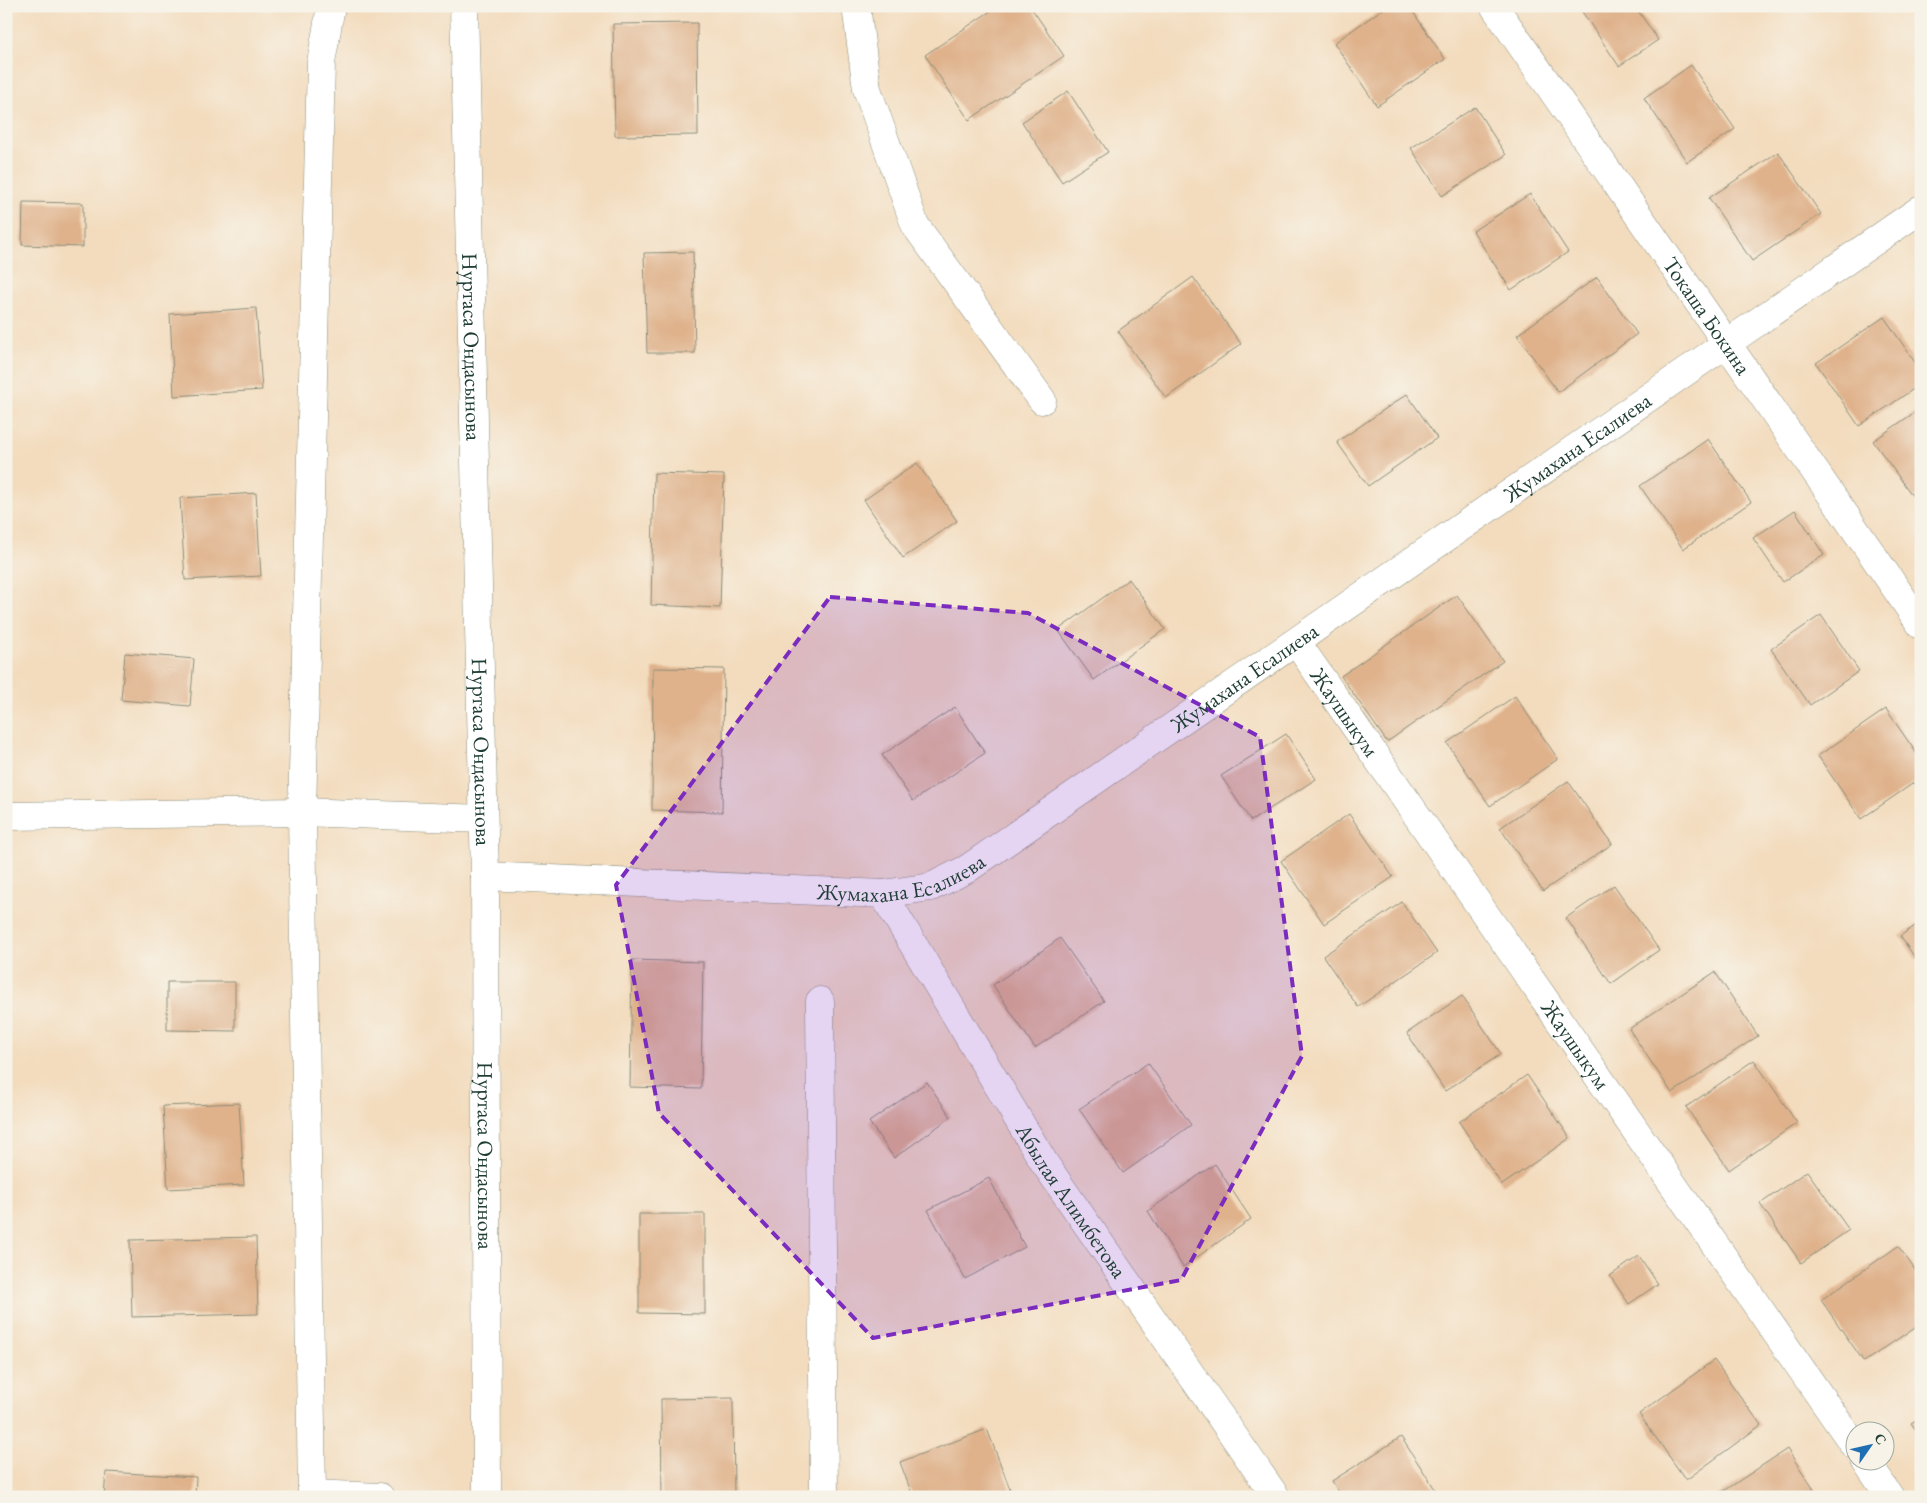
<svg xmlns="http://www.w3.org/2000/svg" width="1927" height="1503" font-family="'EB Garamond',serif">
  <rect width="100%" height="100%" fill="#f7f3e8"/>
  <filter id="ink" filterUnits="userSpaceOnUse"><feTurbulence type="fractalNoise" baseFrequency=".02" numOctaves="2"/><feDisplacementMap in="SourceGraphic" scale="10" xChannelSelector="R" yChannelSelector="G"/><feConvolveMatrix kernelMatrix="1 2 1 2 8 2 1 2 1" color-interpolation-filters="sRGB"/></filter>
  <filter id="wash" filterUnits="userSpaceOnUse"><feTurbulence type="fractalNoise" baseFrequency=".0096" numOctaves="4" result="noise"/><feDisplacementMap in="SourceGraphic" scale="20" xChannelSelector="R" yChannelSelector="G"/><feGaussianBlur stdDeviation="1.12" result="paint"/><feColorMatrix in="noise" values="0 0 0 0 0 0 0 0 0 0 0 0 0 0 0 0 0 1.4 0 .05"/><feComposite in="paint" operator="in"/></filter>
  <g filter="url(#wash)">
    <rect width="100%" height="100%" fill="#f3dcbe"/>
    <g id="blocks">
      <path fill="#dfb28c" d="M606,6H703V9L606,10Z
        M998,6H1030L1064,56L969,120L925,55Z
        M1387,6H1409L1445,59L1377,106L1334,43Z
        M1578,6H1635L1658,40L1619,66Z
        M697,23L698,135L615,136L613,24Z
        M1691,65L1735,129L1687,162L1644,98Z
        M1068,91L1108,152L1062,182L1022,122Z
        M1475,107L1506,155L1442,196L1411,148Z
        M1778,152L1821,214L1752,261L1709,198Z
        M1530,194L1568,252L1511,290L1473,231Z
        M23,202L83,203V247L22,245Z
        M693,252L695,353H647L644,253Z
        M1193,277L1241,344L1166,398L1118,331Z
        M1597,277L1637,334L1558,392L1517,335Z
        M256,308L262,390L174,396L170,314Z
        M1884,317L1921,371V384L1859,426L1816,363Z
        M1407,394L1437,438L1368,486L1337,442Z
        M1921,408V493L1914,498L1873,441Z
        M1708,439L1751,502L1683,549L1640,486Z
        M917,463L957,521L903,558L864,500Z
        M654,473L724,475L720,608L651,605Z
        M256,493L261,576L185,580L180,498Z
        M1795,510L1824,555L1783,582L1753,538Z
        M1129,579L1165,629L1094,680L1058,630Z
        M1457,595L1503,661L1387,742L1341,676Z
        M1821,615L1859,671L1810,705L1771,649Z
        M125,653L194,659L190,706L121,700Z
        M653,668L724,669L722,812L652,810Z
        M1515,696L1558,759L1490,806L1447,743Z
        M955,707L985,753L913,801L882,755Z
        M1886,709L1921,760V778L1861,819L1818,756Z
        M1286,734L1316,779L1251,821L1221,776Z
        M1568,781L1612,844L1543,891L1500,828Z
        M1349,814L1393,877L1324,924L1281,861Z
        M1614,885L1659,950L1611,984L1566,918Z
        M1402,902L1437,953L1358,1007L1323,956Z
        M1921,922V955L1916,959L1900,936Z
        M1060,938L1104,1001L1035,1048L993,985Z
        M632,960L703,962L701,1089L630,1087Z
        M1715,972L1758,1036L1672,1093L1629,1029Z
        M167,982H235V1031L167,1030Z
        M1462,996L1501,1054L1445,1091L1407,1033Z
        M1754,1060L1797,1123L1729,1170L1686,1107Z
        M1148,1063L1191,1125L1123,1173L1079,1109Z
        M1527,1075L1570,1138L1502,1185L1459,1122Z
        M927,1082L951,1117L894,1158L869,1122Z
        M239,1103L244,1185L168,1189L163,1106Z
        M1215,1164L1251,1219L1183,1267L1148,1211Z
        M1807,1171L1849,1230L1801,1263L1760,1204Z
        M989,1178L1025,1247L965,1279L928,1210Z
        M639,1214H705V1314L639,1313Z
        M256,1237L258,1314L132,1317L130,1240Z
        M1898,1246L1921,1278V1323L1864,1362L1821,1300Z
        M1639,1256L1658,1284L1629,1304L1610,1276Z
        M1714,1360L1761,1425L1686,1480L1639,1414Z
        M733,1398L734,1497H662L661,1399Z
        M1921,1417V1437L1911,1423Z
        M987,1429L1013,1497H913L900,1462Z
        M1401,1437L1435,1489L1422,1497H1342L1332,1481Z
        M1787,1449L1819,1497H1715Z
        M106,1472L196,1477L195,1497H104Z"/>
    </g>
  </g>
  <g filter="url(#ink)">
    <use href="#blocks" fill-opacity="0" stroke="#898c79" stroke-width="1"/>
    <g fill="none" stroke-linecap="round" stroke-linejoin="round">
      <g stroke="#898c79" stroke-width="29">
        <g id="minor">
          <path d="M856,6L867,89L915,225L1042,400"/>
          <path id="s1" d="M1494,6L1921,625"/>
          <path id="s2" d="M1297,643L1854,1445"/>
          <path d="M6,816L302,812L482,819"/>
          <path id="s3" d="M485,876L883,894L931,887L967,869L1921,209"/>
          <path id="s4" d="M883,894L1045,1164L1276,1497"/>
          <path d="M820,1001L824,1497"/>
          <path d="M1865,1460L1890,1497"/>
          <path d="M312,1494L380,1497"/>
          <path d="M312,1497L302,812L321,63L331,6"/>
        </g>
      </g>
      <g stroke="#898c79" stroke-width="29">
        <g id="major">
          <path id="s5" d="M464,6L485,876L487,1497"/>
        </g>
      </g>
      <use href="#minor" stroke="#fff" stroke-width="28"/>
      <use href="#major" stroke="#fff" stroke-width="28"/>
    </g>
  </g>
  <path fill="#7b2cbf" fill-opacity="0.2" stroke="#7b2cbf" stroke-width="4" stroke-dasharray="10 6" stroke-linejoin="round" d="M830,597L1028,613L1260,737L1302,1056L1181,1280L873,1338L659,1113L616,885Z"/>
  <g text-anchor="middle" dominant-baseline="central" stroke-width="4" stroke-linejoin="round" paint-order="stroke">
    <g font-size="22" fill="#1f3d34" stroke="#f7f3e8">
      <text stroke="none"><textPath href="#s1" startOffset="376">Токаша Бокина</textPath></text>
      <text stroke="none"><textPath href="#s5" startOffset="341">Нуртаса Ондасынова</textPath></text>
      <text stroke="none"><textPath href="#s3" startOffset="1229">Жумахана Есалиева</textPath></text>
      <text stroke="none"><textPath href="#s3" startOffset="824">Жумахана Есалиева</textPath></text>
      <text stroke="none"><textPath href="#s2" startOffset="84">Жаушыкум</textPath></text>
      <text stroke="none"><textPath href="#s5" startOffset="746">Нуртаса Ондасынова</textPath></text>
      <text stroke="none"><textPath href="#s3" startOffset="419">Жумахана Есалиева</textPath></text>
      <text stroke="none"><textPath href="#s2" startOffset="489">Жаушыкум</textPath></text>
      <text stroke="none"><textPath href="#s5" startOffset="1150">Нуртаса Ондасынова</textPath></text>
      <text stroke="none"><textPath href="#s4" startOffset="360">Абылая Алимбетова</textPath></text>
    </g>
  </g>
  <rect width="1927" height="1503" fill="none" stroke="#f7f3e8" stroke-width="25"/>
  <g transform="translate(1870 1446) rotate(56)"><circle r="24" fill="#f7f3e8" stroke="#a1aaa0"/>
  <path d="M0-4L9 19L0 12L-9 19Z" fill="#1f6fb2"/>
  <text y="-8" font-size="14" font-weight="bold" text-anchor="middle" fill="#1f3d34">С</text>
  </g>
</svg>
